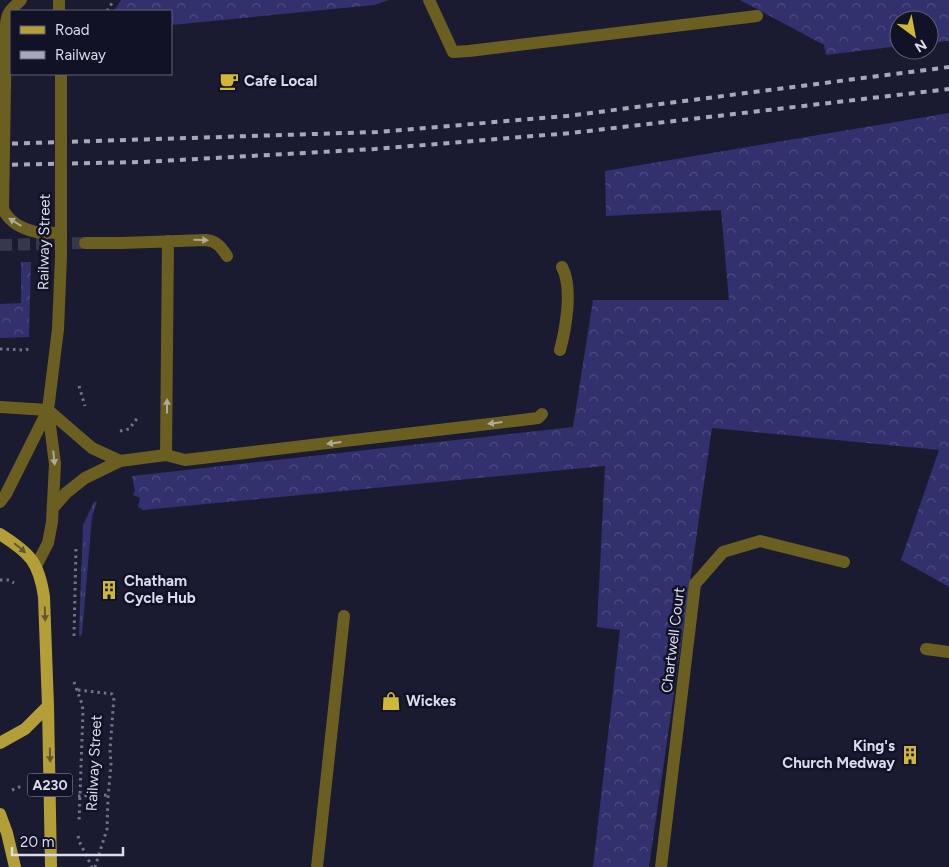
<svg xmlns="http://www.w3.org/2000/svg" width="949" height="867" font-family="Figtree,sans-serif">
  <defs>
    <pattern id="grass-tufts" width="24" height="20" patternUnits="userSpaceOnUse" patternTransform="scale(1.25)"><rect width="24" height="20" fill="#32306d"/><path d="M3 7l-1-3M5 7V3M7 7l1-3M15 17l-1-3M17 17v-4M19 17l1-3" fill="none" stroke="#4f4d82"/></pattern>
    <pattern id="forest-crowns" width="20" height="18" patternUnits="userSpaceOnUse" patternTransform="scale(1.25)"><rect width="20" height="18" fill="#32306d"/><path d="M2 6a3 3 0 1 1 6 0M12 15a3 3 0 1 1 6 0" fill="none" stroke="#4f4d82"/></pattern>
  </defs>
  <rect width="100%" height="100%" fill="#1a1b31"/>
  <path fill="url(#grass-tufts)" d="M97,501L92,517L82,634L80,637L79,634L83,525L94,502Z"/>
  <path fill="url(#forest-crowns)" d="M121,0H389L374,5L171,25V11H114Z
    M740,0H949V41L929,43V20H899V46L826,55L824,45Z
    M949,113V587L901,560L939,450L712,428L649,867H593L620,630L597,627L605,466L143,510L138,507L140,498L133,495L135,491L132,476L573,427L593,300H729L721,210L606,216L605,171Z
    M21,262H31L29,337L0,338V304L21,303Z"/>
  <g fill="none" stroke-linecap="round" stroke-linejoin="round">
    <path stroke="#37384d" stroke-width="12" stroke-dasharray="12 6" stroke-linecap="butt" d="M0,245L85,243"/>
    <path stroke="#727486" stroke-width="3" stroke-dasharray="2.5 4" stroke-linecap="butt" d="M107,11L114,0
      M0,349L25,350L29,349
      M79,386L85,406
      M120,431L129,429L139,416
      M0,580H9L14,583
      M74,636L76,547
      M74,682L82,704L83,711L79,822
      M78,690L112,694L114,697L110,750L111,764L108,798L107,829L95,867
      M12,790L24,785
      M78,796L108,795
      M78,836L80,843L92,867"/>
    <path stroke="#6a5e20" stroke-width="12" d="M59,0V11
      M429,0L453,52L469,51L757,16
      M6,27C6,12 11,10 21,0
      M85,243H122L206,240C217,241 221,247 227,256
      M560,350C566,328 573,287 562,267
      M0,407L48,410L92,448L120,461
      M166,455L168,241
      M0,502L6,494L48,410
      M53,508L66,493L85,478L120,461L166,455L185,460L514,421L538,418L542,414
      M36,566L48,543L52,522L55,464L48,410L58,329
      M926,649L949,652
      M317,867L344,616
      M661,867L695,584L723,552L760,541L844,562"/>
    <path stroke="#b39f37" stroke-width="12" d="M0,534C30,553 39,562 44,597L48,706L51,867
      M0,743L25,729L48,706
      M0,814L7,833L15,867"/>
    <path stroke="#a7a9ba" stroke-width="4" stroke-dasharray="6 6" stroke-linecap="butt" d="M0,144L377,132L567,116L949,67
      M0,165L143,162L375,149L571,133L949,89"/>
    <path stroke="#6a5e20" stroke-width="12" d="M6,27L3,209C9,222 23,229 36,232C44,234 53,232 61,233
      M58,329L61,257V74"/>
  </g>
  <defs><path id="oneway-solid" d="M-6-.8H1V-3.2L6.5 0L1 3.2V.8H-6Z" transform="scale(1.25)"/></defs>
  <g fill="#adaa9a">
    <use href="#oneway-solid" transform="translate(15 222) rotate(-148)"/>
    <use href="#oneway-solid" transform="translate(201 240) rotate(1)"/>
    <use href="#oneway-solid" transform="translate(167 406) rotate(-90)"/>
    <use href="#oneway-solid" transform="translate(495 423) rotate(173)"/>
    <use href="#oneway-solid" transform="translate(334 443) rotate(173)"/>
    <use href="#oneway-solid" transform="translate(54 458) rotate(84)"/>
  </g>
  <g fill="#62582e">
    <use href="#oneway-solid" transform="translate(20 548) rotate(40)"/>
    <use href="#oneway-solid" transform="translate(45 614) rotate(88)"/>
    <use href="#oneway-solid" transform="translate(50 755) rotate(89)"/>
  </g>
  <defs>
    <g id="cafe-bare" transform="scale(1.5)"><path d="M-5.5-4.5H6V0H3Q3 3.5 0 3.5H-2.5Q-5.5 3.5-5.5 0ZM3-3.2v2h1.7v-2ZM-6 4.5H4V6H-6Z" fill="#cfb837" stroke="#111226" stroke-width="2.5" paint-order="stroke"/></g>
    <g id="building-bare" transform="scale(1.5)"><path d="M-4-6H4V6H1V3H-1V6H-4ZM-2.5-4.3h1.7v1.8h-1.7ZM.8-4.3h1.7v1.8H.8ZM-2.5-1h1.7V.8h-1.7ZM.8-1h1.7V.8H.8Z" fill="#cfb837" stroke="#111226" stroke-width="2.5" paint-order="stroke"/></g>
    <g id="shop-bare" transform="scale(1.5)"><path d="M-5-2.5h2.3a2.7 3.5 0 0 1 5.4 0H5L5.5 6h-11ZM-1.5-2.5h3a1.5 2.3 0 0 0-3 0Z" fill="#cfb837" stroke="#111226" stroke-width="2.5" paint-order="stroke"/></g>
  </defs>
  <g fill-rule="evenodd">
    <use href="#cafe-bare" x="229" y="81"/>
    <use href="#building-bare" x="109" y="590"/>
    <use href="#shop-bare" x="391" y="701"/>
    <use href="#building-bare" x="910" y="755"/>
  </g>
  <g text-anchor="middle" dominant-baseline="central" stroke-width="5" stroke-linejoin="round" paint-order="stroke">
    <rect fill="#111226" stroke="#9e9fb0" stroke-width="1" x="27.5" y="773.5" width="45" height="23" rx="4"/>
    <g font-size="14" font-weight="bold" fill="#dadceb">
      <text x="50" y="785">A230</text>
    </g>
    <g font-size="15" font-weight="bold" fill="#dadceb" stroke="#111226" text-anchor="start">
      <text x="244" y="81">Cafe Local</text>
      <text x="124" y="581">Chatham<tspan x="124" dy="17">Cycle Hub</tspan></text>
      <text x="406" y="701">Wickes</text>
      <text x="895" y="746" text-anchor="end">King's<tspan x="895" dy="17">Church Medway</tspan></text>
    </g>
    <g font-size="15" fill="#dadceb" stroke="#111226">
      <text transform="translate(44 242) rotate(-89)">Railway Street</text>
      <text transform="translate(673 640) rotate(-83)">Chartwell Court</text>
      <text transform="translate(94 763) rotate(-87)">Railway Street</text>
    </g>
  </g>
  <rect x="10" y="10" width="162" height="65" fill="#111226" stroke="#616375"/>
  <rect x="20" y="26" width="25" height="8" fill="#b39f37" stroke="#616375"/>
  <text x="55" y="35" font-size="15" fill="#dadceb">Road</text>
  <rect x="20" y="51" width="25" height="8" fill="#a7a9ba" stroke="#616375"/>
  <text x="55" y="60" font-size="15" fill="#dadceb">Railway</text>
  <g transform="translate(914 35) rotate(148)"><circle r="24" fill="#111226" stroke="#616375"/>
  <path d="M0-4L9 19L0 12L-9 19Z" fill="#cfb837"/>
  <text y="-8" font-size="14" font-weight="bold" text-anchor="middle" fill="#dadceb">N</text>
  </g>
  <path d="M12 847v8h111v-8" fill="none" stroke="#dadceb" stroke-width="2.5"/>
  <text x="20" y="847" font-size="15" fill="#dadceb" stroke="#111226" stroke-width="4" paint-order="stroke">20 m</text>
</svg>
